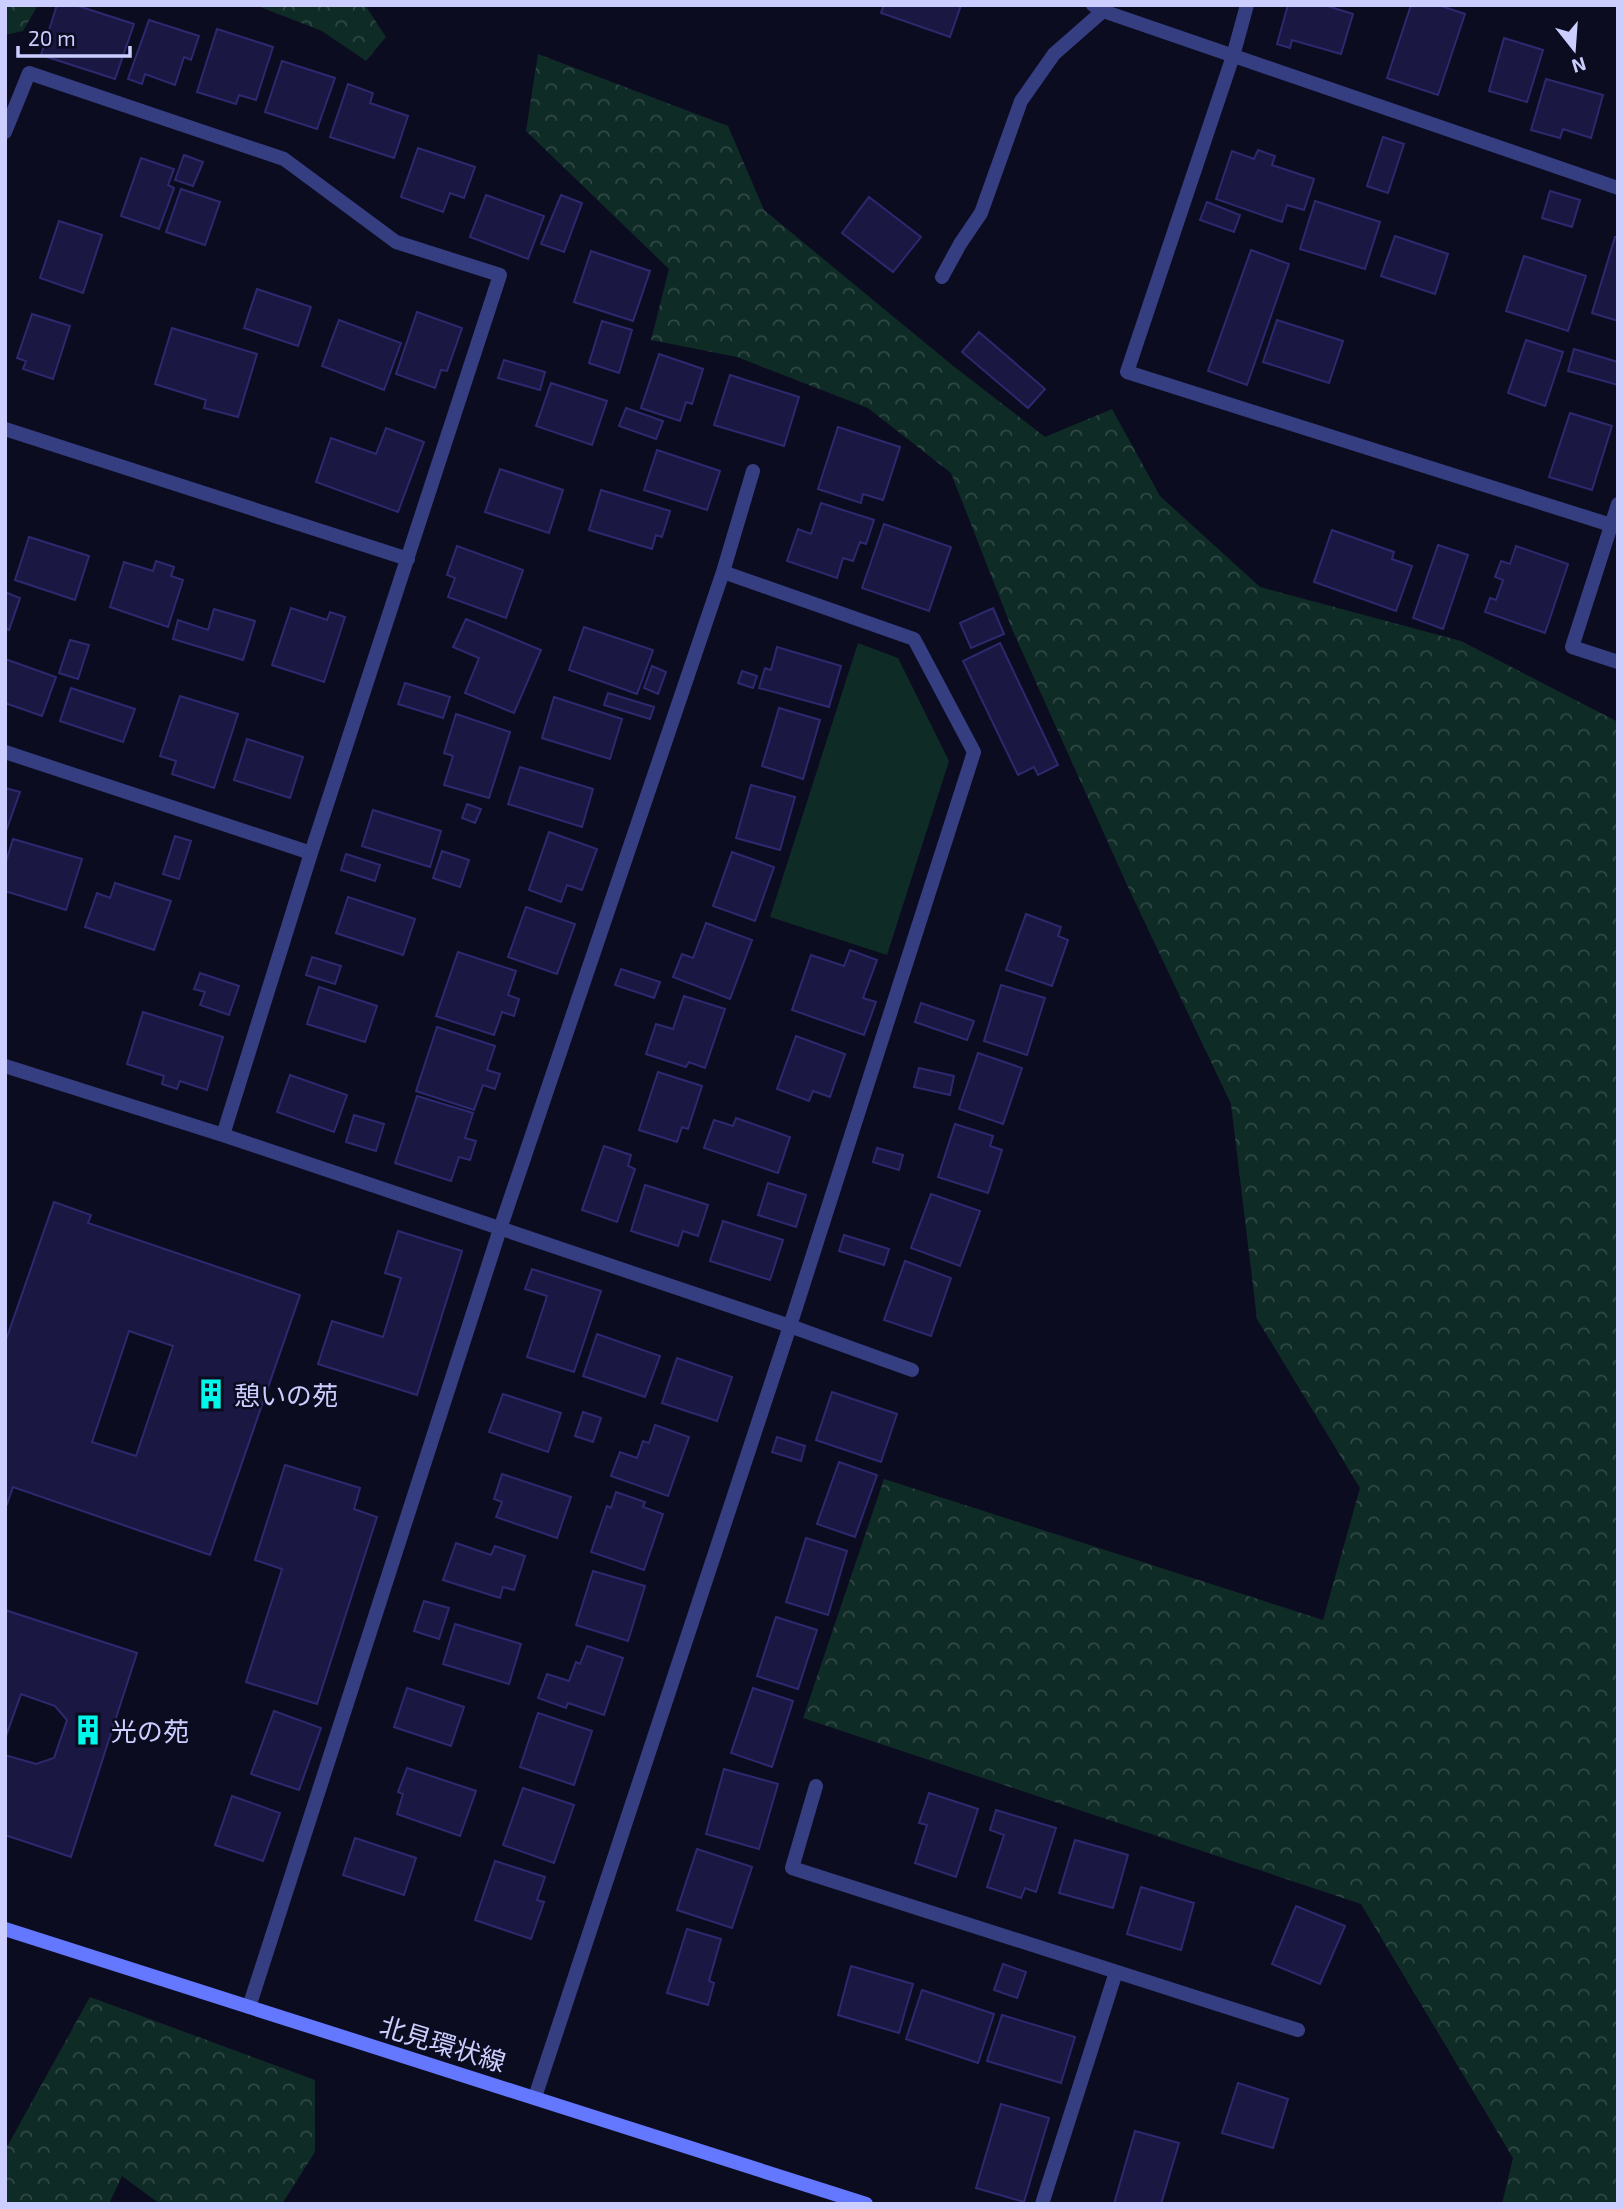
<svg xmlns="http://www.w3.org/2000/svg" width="1623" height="2209" font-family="'Exo 2','Noto Sans JP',sans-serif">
  <defs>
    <pattern id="forest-crowns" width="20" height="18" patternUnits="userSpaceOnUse" patternTransform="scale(1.75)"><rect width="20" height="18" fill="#0f2b25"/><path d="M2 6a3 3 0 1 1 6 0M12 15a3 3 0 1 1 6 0" fill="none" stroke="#314946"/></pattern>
  </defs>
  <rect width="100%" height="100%" fill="#0c0c21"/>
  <path fill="url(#forest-crowns)" d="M5,5H38L23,31L5,35Z
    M255,5H365L386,37L366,61L322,31Z
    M538,54L728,126L764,210L952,365L1045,437L1112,409L1160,496L1260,587L1461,641L1618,722V2204H1502L1513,2158L1361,1904L803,1718L884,1479L1323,1620L1360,1488L1257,1319L1231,1104L1128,887L1012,629L951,473L868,408L737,357L651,340L669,269L526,131Z
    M90,1997L315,2080V2152L282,2204H160L122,2176L109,2204H5V2144L8,2145Z"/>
  <path fill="#0f2b25" d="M858,643L898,658L949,761L887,955L770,917Z"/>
  <path fill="#1a1742" stroke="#2c296f" stroke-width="2" fill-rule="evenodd" d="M57,5H75L134,24L115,79L41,55Z
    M884,5H961L950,37L881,13Z
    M1288,5H1324L1353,14L1341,54L1292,40L1290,48L1277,44Z
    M1411,5H1438L1465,14L1438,95L1387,78Z
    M149,20L199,36L191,60L184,57L175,85L145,74L142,84L128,79Z
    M217,29L273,47L256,100L239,95L236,104L197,92Z
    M1504,38L1543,50L1527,102L1489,91Z
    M282,61L335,78L317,129L265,112Z
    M1546,79L1603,95L1591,138L1563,129L1560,138L1531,130Z
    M348,84L373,93L370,103L408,116L394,158L330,137Z
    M1383,137L1404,144L1388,193L1367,186Z
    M418,148L475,167L464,198L450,193L443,212L401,197Z
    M1258,150L1275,156L1272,165L1314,179L1304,210L1287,205L1282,222L1216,199L1232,151L1254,159Z
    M184,155L203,162L193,186L175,180Z
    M141,158L174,169L168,185L174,188L159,229L121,216Z
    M181,189L220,202L205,245L166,232Z
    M1550,191L1580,200L1572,227L1542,218Z
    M486,195L544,216L528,259L470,237Z
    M561,195L582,203L564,252L541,244Z
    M869,197L921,237L893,272L842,233Z
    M1315,201L1380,222L1365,269L1300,249Z
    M1207,202L1240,215L1234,232L1200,220Z
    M59,221L102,235L83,293L40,278Z
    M1395,236L1448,254L1435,294L1381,276Z
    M1615,237H1618V321L1592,313Z
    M1251,250L1289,264L1247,385L1208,371Z
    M591,251L650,271L633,321L574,302Z
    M1524,256L1586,276L1568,331L1506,311Z
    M257,289L311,307L298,346L244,328Z
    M417,312L462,328L447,371L441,370L435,388L396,374Z
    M32,314L70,326L53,379L23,369L26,361L17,358Z
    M339,320L401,343L384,390L322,366Z
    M1277,320L1343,341L1329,383L1263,362Z
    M602,321L632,330L619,373L589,363Z
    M172,328L257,354L238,417L204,408L206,400L155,384Z
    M979,332L1045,389L1028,408L962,352Z
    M1526,340L1563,352L1545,406L1508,393Z
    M1574,349L1618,362V385L1568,371Z
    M659,354L703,369L692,404L686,402L680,421L641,408Z
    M504,360L545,372L540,390L498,378Z
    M730,375L799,397L784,446L714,425Z
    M551,383L607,401L592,445L536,426Z
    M626,408L663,421L656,439L619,426Z
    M1570,413L1612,426L1592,490L1549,477Z
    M838,427L900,447L883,500L863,494L861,503L818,489Z
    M386,428L424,442L398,512L316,482L331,438L376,454Z
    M657,450L720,471L707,510L644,490Z
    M500,469L563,490L549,533L485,512Z
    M601,490L670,511L662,537L656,535L652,549L589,530Z
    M821,503L874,520L866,544L860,542L853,561L843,558L837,578L787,561L798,529L811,534Z
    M884,524L951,547L929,611L862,588Z
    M1332,530L1394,552L1392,559L1412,566L1396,611L1314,582Z
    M29,537L89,556L75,600L15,580Z
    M1438,545L1468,555L1443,629L1413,618Z
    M457,546L523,570L506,618L448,597L455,578L447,575Z
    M1516,546L1568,564L1545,633L1485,612L1490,598L1496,600L1503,580L1495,577L1501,561L1510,564Z
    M156,561L174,567L171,576L183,580L168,627L110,607L124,562L153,571Z
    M5,592L20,598L9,630L5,628Z
    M291,608L327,620L330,612L345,617L324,682L272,665Z
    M993,608L1004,634L971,648L960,623Z
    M214,609L255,621L243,660L173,639L178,620L208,630Z
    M466,619L541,650L514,713L465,693L479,658L453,647Z
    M584,627L653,650L637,694L569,670Z
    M70,640L89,645L78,679L59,673Z
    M1000,643L1058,765L1038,775L1034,767L1018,775L963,661Z
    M777,647L841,666L829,707L759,688L765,668L771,670Z
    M5,659L56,677L42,716L5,703Z
    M652,666L666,672L658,694L644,688Z
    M742,671L757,676L753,688L738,683Z
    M405,683L450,697L443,718L398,704Z
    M71,688L135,709L123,742L60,721Z
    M608,693L654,707L650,719L604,705Z
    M180,696L238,714L214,788L172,774L176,761L160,756Z
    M554,697L622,719L610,759L542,738Z
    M779,708L820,720L803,779L762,766Z
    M456,714L510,732L489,798L444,785L453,756L444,753Z
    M247,739L303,757L290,798L234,780Z
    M520,767L593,789L582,827L508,804Z
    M751,785L795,797L780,850L736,838Z
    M5,788L20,792L5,834Z
    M467,804L481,809L475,823L462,818Z
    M373,810L441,831L430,867L362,846Z
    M549,832L597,849L582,890L567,885L561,902L529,890Z
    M175,836L191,841L179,879L163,874Z
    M13,839L82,859L66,910L5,891V865Z
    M442,851L469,860L460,887L433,878Z
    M732,852L774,867L755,921L713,906Z
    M346,854L380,865L375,881L341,870Z
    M115,883L171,901L154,950L85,927L97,893L110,898Z
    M348,897L415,919L403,955L336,933Z
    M526,907L575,924L557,974L508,957Z
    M1026,914L1061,927L1058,936L1068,940L1052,986L1006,970Z
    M706,923L752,940L730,999L673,977L682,954L693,958Z
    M850,950L877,960L863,998L876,1002L864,1035L792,1010L811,955L844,966Z
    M458,952L516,971L508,995L519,999L514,1016L502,1012L494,1035L436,1016Z
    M312,957L341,966L335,984L306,975Z
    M621,969L660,982L654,998L615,985Z
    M200,973L239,986L229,1015L200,1005L205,992L194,989Z
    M1001,985L1045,998L1027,1055L984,1041Z
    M319,987L377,1006L365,1042L307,1024Z
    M684,996L725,1009L705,1068L689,1062L686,1067L646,1054L656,1024L673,1029Z
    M921,1003L974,1021L967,1040L915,1022Z
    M143,1012L223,1037L207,1090L180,1081L177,1089L162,1084L164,1076L127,1064Z
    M437,1027L495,1046L487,1070L500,1074L495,1089L483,1085L474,1110L416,1091Z
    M796,1036L845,1054L830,1097L813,1091L809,1101L777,1089Z
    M978,1053L1022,1068L1003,1124L959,1109Z
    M919,1068L954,1076L950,1095L914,1087Z
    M658,1072L702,1086L688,1129L682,1127L677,1142L639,1130Z
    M290,1075L347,1095L334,1132L277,1112Z
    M417,1096L473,1113L465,1138L476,1141L470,1160L459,1157L451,1181L395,1163Z
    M354,1115L384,1124L376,1151L346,1142Z
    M736,1118L790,1137L778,1173L704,1148L714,1120L733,1126Z
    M955,1124L993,1136L990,1146L1002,1150L988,1193L938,1177Z
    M604,1146L631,1155L628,1166L635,1169L617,1222L582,1210Z
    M877,1148L903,1155L899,1170L873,1162Z
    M768,1183L806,1195L796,1227L758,1215Z
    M645,1185L708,1205L698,1236L683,1231L678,1246L631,1231Z
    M931,1194L980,1211L960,1266L911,1248Z
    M54,1202L91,1215L88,1223L300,1295L210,1555L13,1487L7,1504L5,1503V1343ZM129,1331L173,1346L136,1456L92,1442Z
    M723,1221L783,1240L770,1280L710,1261Z
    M398,1231L462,1251L417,1395L318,1364L332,1321L383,1337L401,1278L385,1273Z
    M844,1235L889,1249L884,1265L839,1251Z
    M905,1261L951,1278L931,1336L884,1320Z
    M532,1269L601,1291L574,1372L527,1357L547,1296L525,1289Z
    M597,1334L660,1356L645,1397L583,1376Z
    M677,1358L732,1377L717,1421L662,1403Z
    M832,1392L897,1414L881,1462L816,1440Z
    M503,1394L561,1413L548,1452L489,1432Z
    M583,1412L601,1418L593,1442L575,1436Z
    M655,1425L689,1437L668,1496L611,1476L620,1452L637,1458L643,1441L649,1443Z
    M777,1437L805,1446L801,1461L772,1452Z
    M839,1462L877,1475L855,1537L817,1524Z
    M285,1465L360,1488L354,1509L377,1517L317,1704L246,1682L282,1569L255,1560Z
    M502,1474L571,1497L557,1538L496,1517L502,1502L494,1499Z
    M616,1492L645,1502L643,1507L663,1514L644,1570L591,1552L607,1506L611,1508Z
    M806,1538L847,1551L828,1615L786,1602Z
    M456,1543L491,1555L495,1546L525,1556L514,1590L503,1587L500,1598L443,1580Z
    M593,1571L645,1586L628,1641L576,1625Z
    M424,1601L449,1608L439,1639L414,1631Z
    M5,1610L137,1653L71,1857L5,1835V1755L36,1764L54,1758L67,1720L55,1706L21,1694L5,1739Z
    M776,1617L817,1630L798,1689L757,1676Z
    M455,1624L521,1644L509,1684L443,1664Z
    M587,1646L623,1658L604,1715L568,1703L566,1708L538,1698L547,1674L569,1681L576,1662L580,1664Z
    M407,1688L464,1707L451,1746L394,1727Z
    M753,1688L793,1701L772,1767L731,1753Z
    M274,1711L321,1728L299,1790L251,1774Z
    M538,1713L592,1731L574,1785L520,1767Z
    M407,1768L476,1791L460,1836L397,1814L403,1794L398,1792Z
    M724,1769L778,1784L759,1849L706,1834Z
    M523,1788L574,1805L554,1863L503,1845Z
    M929,1793L978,1809L956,1877L915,1863L927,1825L919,1823Z
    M232,1796L280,1813L263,1861L215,1845Z
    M996,1810L1056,1828L1036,1892L1025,1888L1021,1898L987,1887L1004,1835L990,1830Z
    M355,1838L416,1858L404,1895L343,1875Z
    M1075,1840L1128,1855L1113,1908L1059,1893Z
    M697,1849L752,1867L732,1928L677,1910Z
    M495,1861L545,1877L537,1900L544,1902L531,1939L475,1920Z
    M1141,1887L1194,1903L1181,1950L1127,1934Z
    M1296,1906L1345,1926L1320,1984L1272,1964Z
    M687,1929L721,1939L709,1981L714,1983L708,2005L667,1993Z
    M1003,1964L1026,1972L1017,1998L994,1990Z
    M851,1966L913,1984L899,2033L838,2015Z
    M922,1990L994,2014L978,2063L906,2039Z
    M1002,2015L1075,2037L1061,2083L987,2061Z
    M1238,2083L1288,2099L1273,2148L1222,2133Z
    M1001,2104L1049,2118L1024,2202L976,2188Z
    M1135,2131L1179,2143L1161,2204H1114Z"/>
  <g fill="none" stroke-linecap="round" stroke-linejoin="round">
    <path stroke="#353e81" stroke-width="14" d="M942,277L960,244L981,213L1021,101L1054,54L1103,11"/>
    <path stroke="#353e81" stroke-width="14" d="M1093,5L1103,11L1618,188
      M1247,5L1233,56L1127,372L1611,525
      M5,132L29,73L284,159L396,242L500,275L311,853L223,1135
      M5,429L408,559
      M1618,504L1572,647L1618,662
      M5,752L311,853
      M5,1066L223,1135L790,1326L912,1370
      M816,1786L792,1868L1298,2030
      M249,2007L500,1229L723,572L753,471
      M535,2097L790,1326L974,752L914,639L723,572
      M1042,2204L1116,1972"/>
    <path stroke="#6377ff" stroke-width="14" d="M5,1929L866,2204"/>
  </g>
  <defs>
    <g id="building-bare" transform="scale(2.415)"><path d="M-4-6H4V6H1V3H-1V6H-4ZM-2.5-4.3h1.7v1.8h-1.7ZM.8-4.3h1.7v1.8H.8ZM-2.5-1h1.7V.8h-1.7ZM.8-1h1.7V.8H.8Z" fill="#00f7e9" stroke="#0c0c21" stroke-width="2.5" paint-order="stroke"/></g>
  </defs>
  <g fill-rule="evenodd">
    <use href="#building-bare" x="211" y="1394"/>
    <use href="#building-bare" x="88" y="1730"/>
  </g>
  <g text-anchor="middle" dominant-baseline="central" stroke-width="5" stroke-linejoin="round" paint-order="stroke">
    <g font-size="26" fill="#ccceff" stroke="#0c0c21" text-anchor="start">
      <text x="234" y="1394">憩いの苑</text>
      <text x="111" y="1730">光の苑</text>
    </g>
    <g font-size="26" fill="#ccceff" stroke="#0c0c21">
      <text transform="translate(443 2043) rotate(17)">北見環状線</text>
    </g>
  </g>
  <rect width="1623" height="2209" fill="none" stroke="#ccceff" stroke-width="14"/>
  <g transform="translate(1574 49) rotate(163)" stroke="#0c0c21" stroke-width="5" paint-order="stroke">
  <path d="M0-5L12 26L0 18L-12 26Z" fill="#ccceff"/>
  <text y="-10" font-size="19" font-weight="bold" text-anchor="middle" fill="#ccceff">N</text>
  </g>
  <path d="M18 46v10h112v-10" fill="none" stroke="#ccceff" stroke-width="3.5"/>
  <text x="28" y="46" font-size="21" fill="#ccceff" stroke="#0c0c21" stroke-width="5" paint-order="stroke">20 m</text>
</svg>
